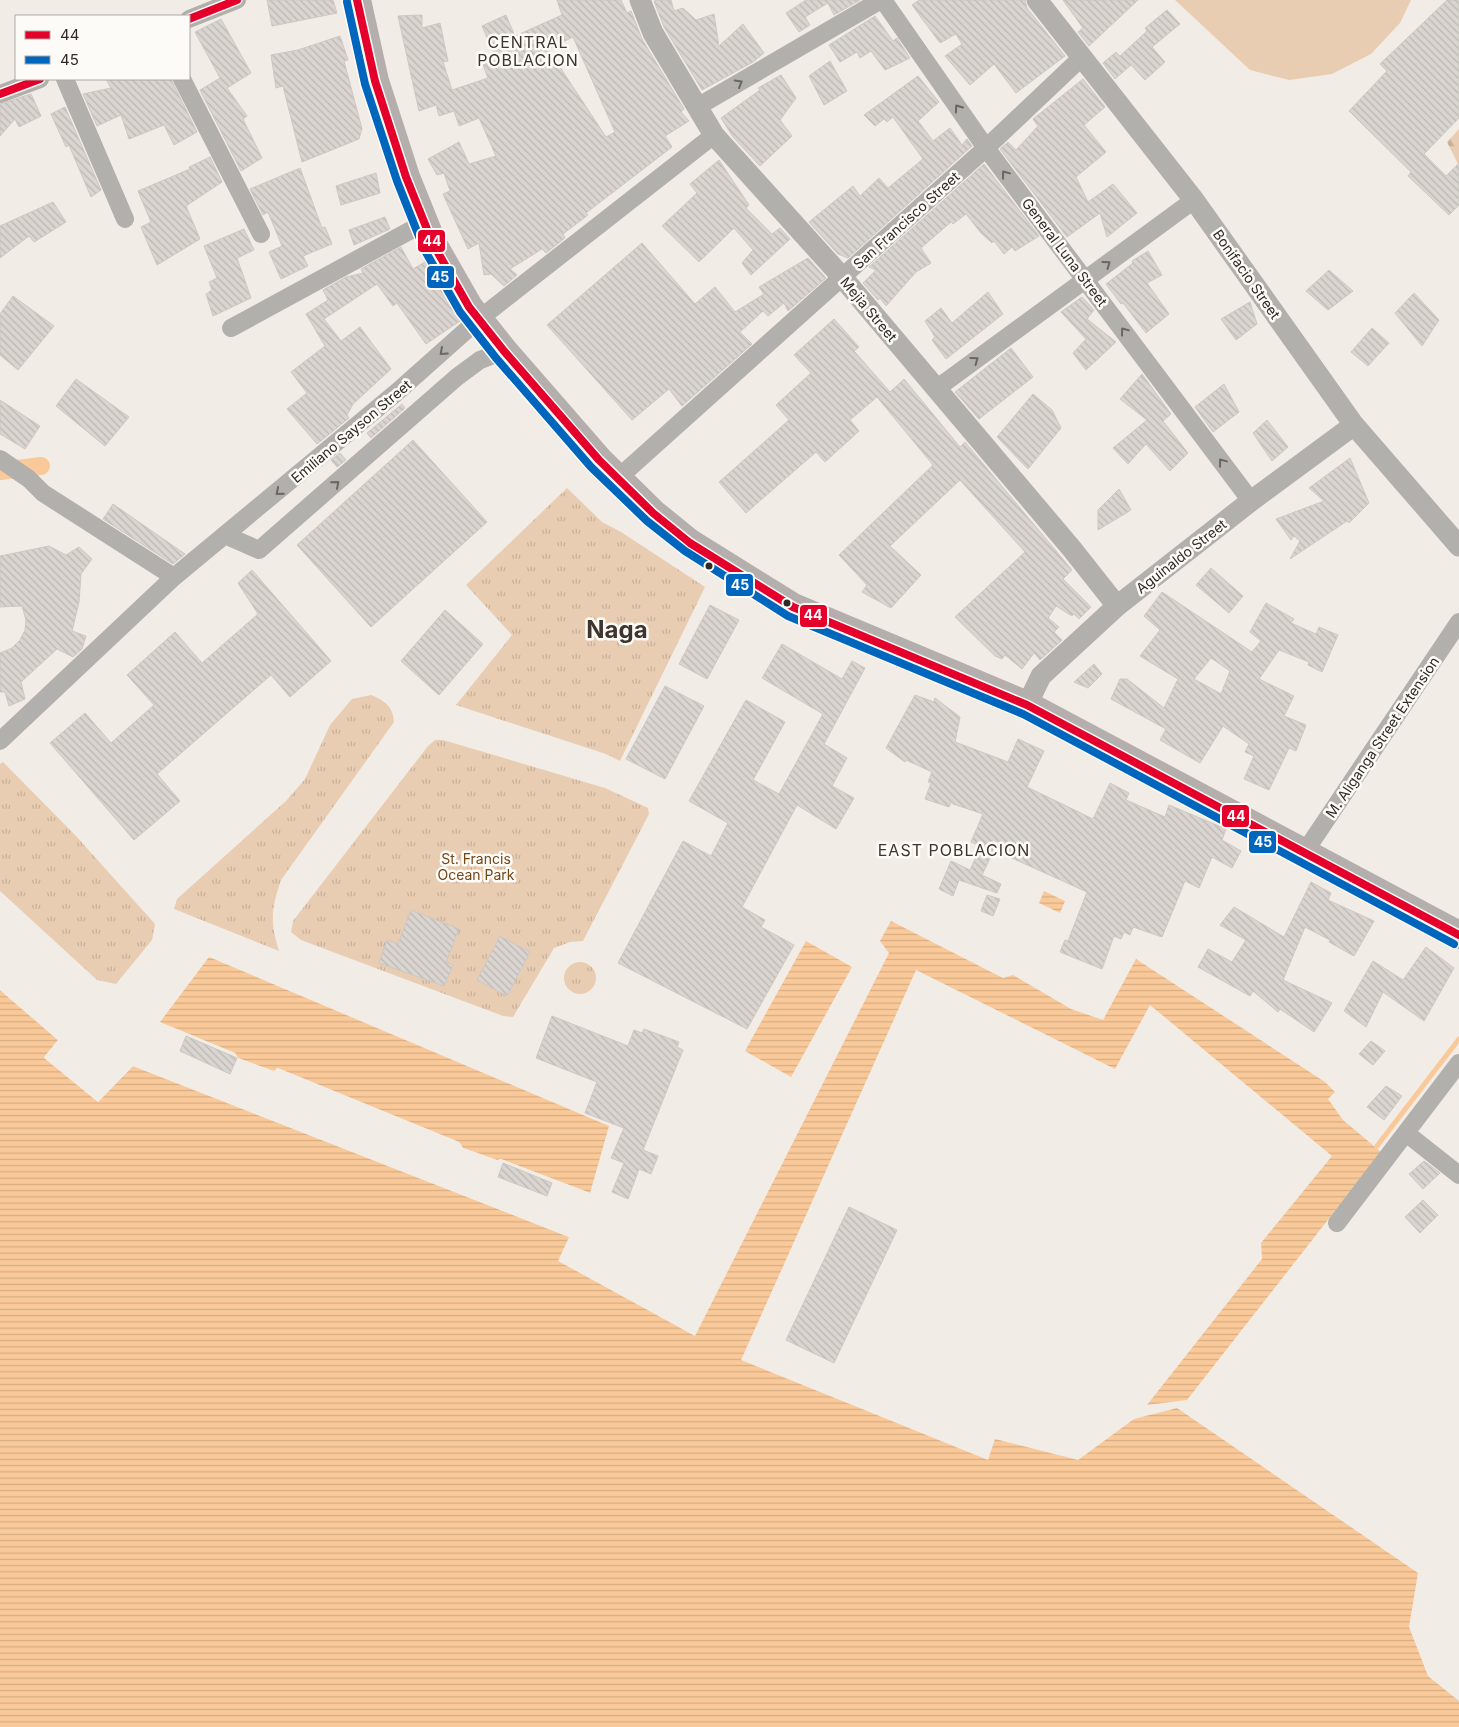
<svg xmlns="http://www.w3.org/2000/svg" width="1459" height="1727" font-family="Inter,sans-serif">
  <defs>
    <pattern id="grass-tufts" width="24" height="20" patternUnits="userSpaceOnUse" patternTransform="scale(1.25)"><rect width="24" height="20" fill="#e9cdb2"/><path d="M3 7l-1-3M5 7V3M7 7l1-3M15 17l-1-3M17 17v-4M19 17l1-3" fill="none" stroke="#c8b099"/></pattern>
    <pattern id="forest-firs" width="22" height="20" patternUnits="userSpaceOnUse" patternTransform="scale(1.25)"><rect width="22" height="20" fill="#e9cdb2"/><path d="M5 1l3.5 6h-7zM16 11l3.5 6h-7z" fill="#c8b099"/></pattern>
    <pattern id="water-rules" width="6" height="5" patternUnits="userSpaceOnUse" patternTransform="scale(1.25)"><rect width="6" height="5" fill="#f9c999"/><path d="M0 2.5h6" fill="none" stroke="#d6ad84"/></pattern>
    <pattern id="building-back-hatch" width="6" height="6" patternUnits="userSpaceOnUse" patternTransform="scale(1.25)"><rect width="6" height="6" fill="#dad5d0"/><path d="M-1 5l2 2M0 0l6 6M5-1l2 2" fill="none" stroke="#bbb7b2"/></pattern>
  </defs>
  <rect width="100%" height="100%" fill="#f2ece6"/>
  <path fill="url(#grass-tufts)" d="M567,488L602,522L621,532L705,587L620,761L606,754L456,705L512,635L466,585Z
    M371,695C385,701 393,706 394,722L281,880C271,909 270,922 279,951L174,909L177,899L286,801L305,779L330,725L352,699Z
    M435,740H443L605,788L648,808L649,814L583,941L570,942L554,948L513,1017L503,1016L301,940L291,932L293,921L428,746Z
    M3,762L76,836L155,924L152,940L116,984L97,980L0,891V764Z
    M564 978a16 16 0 1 1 32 0a16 16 0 1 1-32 0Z"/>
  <path fill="url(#forest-firs)" d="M1459,129V163L1458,164L1447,142Z"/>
  <path fill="#e9cdb2" d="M1175,0H1411L1400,23L1371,54L1332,74L1289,80L1250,70Z"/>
  <path fill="url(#water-rules)" d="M1044,891L1065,901L1060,913L1039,903Z
    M891,921L1003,978L1013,975L1071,1009L1103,1020L1136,959L1325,1082L1335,1092L1328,1099L1343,1120L1381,1152L1187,1400L1147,1405L1262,1259L1261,1243L1332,1156L1150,1005L1115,1069L916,970L741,1360L988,1460L995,1439L1078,1460L1134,1419L1177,1408L1418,1573L1409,1627L1428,1676L1459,1701V1727H0V990L58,1040L44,1057L98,1102L133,1066L569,1237L558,1261L695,1336L889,953L880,941Z
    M806,941L852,967L791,1077L745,1051Z
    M209,957L609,1126L590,1193L501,1159L497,1160L463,1148L459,1142L278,1068L274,1072L238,1058L235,1053L160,1022Z"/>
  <path fill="#f2ece6" d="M0,987L60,1038V1041L48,1057L98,1099L134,1064L570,1235L569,1237L133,1066L98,1102L44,1058L58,1040L0,990Z
    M157,1021L235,1053L238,1058L274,1071L277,1068L459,1142L463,1148L497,1160L501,1159L590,1193L589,1195L501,1161L496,1163L462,1150L458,1144L278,1071L273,1074L237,1060L233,1055L158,1024Z"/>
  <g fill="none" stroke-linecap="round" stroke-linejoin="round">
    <path stroke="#f9c999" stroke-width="5" d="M1377,1146L1459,1039"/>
    <path stroke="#f9c999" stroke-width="18" d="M0,471L41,466"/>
  </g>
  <path fill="url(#building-back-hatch)" stroke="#cdc8c3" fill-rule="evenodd" d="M267,0H333L337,13L272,26Z
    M557,0H621L627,13L631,11L642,39L684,109L681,112L689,121L665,136L672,147L586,213L588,215L563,234L565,238L546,253L542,249L510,269L517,275L504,286L491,274L484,275L479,243L468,249L443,194L450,191L444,173L437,175L428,159L459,142L469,164L496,156L479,118L459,126L454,111L439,116L436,105L419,111L398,16L422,15V28L440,23L448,61L443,62L452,90L488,78L483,65L497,60L482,26L506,15L515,36L562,15ZM573,37L615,132L606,137L548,49Z
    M657,0H671L674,11L683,8L696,20L714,14L719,46L743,24L764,53L753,62L702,90L664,27L654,1Z
    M806,0H860L834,15L828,3L805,17L810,25L799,32L786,13Z
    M919,0H1025L1027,8L1065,56L1016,93L994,64L970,85L945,56L962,44L956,34L940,43L912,5Z
    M1063,0H1138L1089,46L1078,32L1083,28Z
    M1447,0H1459V118L1424,154L1446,176L1459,163V205L1449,215L1408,176L1411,172L1349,111L1387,71L1380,64Z
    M1167,10L1180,24L1152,47L1165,62L1145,80L1131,65L1115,79L1103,63L1116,52L1120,56L1147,31L1145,28Z
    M875,16L893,41L897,38L910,58L885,70L871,51L860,58L857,52L840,62L829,45Z
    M221,19L251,73L227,88L247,116L243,119L262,158L241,171L200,90L220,78L195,32Z
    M340,36L348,60L344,61L362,129L359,139L302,162L283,86L276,88L271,55L298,50Z
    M830,61L847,91L824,105L809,76Z
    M781,75L796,98L780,120L792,136L760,166L733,137L721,118L760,90L758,88Z
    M918,76L939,102L918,121L933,141L950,128L962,145L967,139L972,146L848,258L838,254L809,222L853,186L860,196L879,178L888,188L923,159L893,117L887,122L884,119L875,126L864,115Z
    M106,79H171L197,132L174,145L164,125L129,139L121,115L97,126L83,94L111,88Z
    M1083,79L1105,107L1084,125L1106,152L1076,177L1088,202L1113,184L1137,213L1107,237L1100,213L1067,237L1000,149L1008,142L1016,150L1038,126L1033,119Z
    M31,94L41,116L19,127L15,119L0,136V104Z
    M65,107L101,190L91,197L69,145L66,147L51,114Z
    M210,157L222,182L186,206L200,239L157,265L141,227L151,222L138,191L190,169L189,167Z
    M719,160L749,205L746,208L772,234L780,228L790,239L751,275L742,263L753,250L734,228L699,262L662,226L697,193L690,184Z
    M984,164L1039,236L1015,251L1012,247L1004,254L994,241L992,243L981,233L966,214L953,224L951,222L921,248L931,263L916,272L886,306L880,298L878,300L863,283L876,270L869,267Z
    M300,168L322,228L325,227L332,244L303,256L308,266L281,279L269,252L282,246L268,212L263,215L250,189Z
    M376,173L380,193L341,205L336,186Z
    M53,202L66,222L34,242L29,236L0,258V226Z
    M385,217L390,229L354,245L349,230Z
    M244,229L254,250L237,258L251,298L213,316L206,294L212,290L209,282L217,278L204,246Z
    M642,243L695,304L715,287L735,312L764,294L759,287L808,258L826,278L788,311L784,303L768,316L763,311L740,332L752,344L682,406L669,389L632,420L547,325Z
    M401,247L413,269L425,262L460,321L426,344L397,303L393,306L377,284L324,319L341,341L360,327L391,369L353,404L347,415L349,418L317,444L287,409L307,393L291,372L325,346L306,314L328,300L323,290L346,277L363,273L361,269Z
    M1148,251L1162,275L1147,283L1169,314L1146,333L1123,303L1121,304L1106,284L1133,263L1132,261Z
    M1329,270L1353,291L1328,310L1306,291Z
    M988,292L1003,314L946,359L932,340L935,337L925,321L941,308L952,323Z
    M1414,293L1439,320L1422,346L1395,313Z
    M13,296L54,326L18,370L0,355V314Z
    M1082,297L1094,310L1087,319L1116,342L1086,370L1073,353L1086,339L1061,312Z
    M1250,302L1257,324L1236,340L1221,319Z
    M834,319L859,347L854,351L890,392L904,379L960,447L965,442L1072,570L1063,579L1091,607L1079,619L1074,614L1072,616L1056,606L1048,618L1059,627L1054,632L1062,640L1040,660L1034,653L1022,669L1005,655L1002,659L995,656L955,617L1025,552L960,480L890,546L921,575L891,608L862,592L867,585L839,555L933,465L877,397L850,420L859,431L825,462L816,452L746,513L719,482L789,420L776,405L811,373L794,355Z
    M1372,328L1389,343L1368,366L1351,352Z
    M1011,348L1033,377L979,419L955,392Z
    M1142,374L1171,414L1163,421L1188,453L1170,471L1146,444L1128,464L1113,448L1147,420L1120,399Z
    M76,379L129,417L105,446L56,406Z
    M1224,384L1239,412L1213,432L1195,407Z
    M1033,394L1052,410L1061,428L1028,469L997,437Z
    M0,400L40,426L25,449L0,434Z
    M402,404L405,408L371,438L367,433Z
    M1267,420L1288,447L1272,461L1253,433Z
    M413,440L487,522L371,627L297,545Z
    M340,453L346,460L337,467L331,460Z
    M1350,458L1369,503L1349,523L1347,521L1290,559L1300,541L1294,536L1291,540L1276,519L1324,501L1309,488Z
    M1119,489L1131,510L1098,530V510Z
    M113,504L185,554L173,564L103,519Z
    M49,546L66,555L79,547L92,559L81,574L79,602L72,631L86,636L82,649L73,657L57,649L21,682L25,699L9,706L5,692H0V653L12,648L20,640L25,630L26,620L22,606L0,607V556Z
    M1211,568L1243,596L1229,613L1196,585Z
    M252,570L331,661L290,697L271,675L157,774L180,801L134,840L50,743L85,713L111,743L154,705L127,675L175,632L202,663L258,614L238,583Z
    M1162,592L1252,652L1261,641L1250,632L1266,603L1294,619L1291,623L1316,634L1319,627L1338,635L1322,672L1308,665L1309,662L1279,650L1259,679L1294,696L1284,716L1306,725L1296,751L1289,748L1269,790L1244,779L1254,756L1245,752L1249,744L1223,726L1200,763L1160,740L1166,729L1111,699L1120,679H1127L1164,708L1178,679L1140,656L1160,630L1144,616ZM1211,658L1230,671L1221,694L1194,679Z
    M710,605L739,620L707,679L679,664Z
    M445,610L483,644L439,695L401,661Z
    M782,644L842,679L852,661L865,668L824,744L847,758L832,786L854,798L836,829L797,805L742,907L765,920L761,927L794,945L747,1029L618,963L683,841L711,856L728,823L689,801L746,700L785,722L753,780L779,794L823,714L762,678Z
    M1094,664L1102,674L1088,688L1074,682Z
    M665,686L704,706L665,779L626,759Z
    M915,695L934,702L935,698L960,717L955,742L1008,762L1018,739L1044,751L1027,787L1093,819L1110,783L1129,793L1126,800L1165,817L1169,805L1226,829L1222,840L1241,851L1232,868L1212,857L1199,888L1185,881L1162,937L1133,927L1130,935L1124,932L1121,939L1114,936L1102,969L1060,952L1065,940L1068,941L1087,892L994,850L982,875L1001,884L997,893L959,880L953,896L939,889L951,861L970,870L981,846L971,842L983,814L953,804L952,801L949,807L925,799L931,783L928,782L932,772L906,760L905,762L886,748Z
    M1311,882L1331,893L1328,900L1374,921L1354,956L1329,942L1330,940L1305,927L1283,980L1332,1003L1314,1032L1280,1009L1278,1012L1253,991L1250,996L1198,967L1208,949L1232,962L1246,940L1220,925L1234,907L1284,937Z
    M987,895L1000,899L993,916L981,911Z
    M411,910L459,929L446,962L453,965L444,986L379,963L387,940L398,944Z
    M500,936L530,952L507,996L477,980Z
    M1426,947L1454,968L1424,1021L1383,992L1366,1027L1344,1011L1373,961L1403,980Z
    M552,1016L628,1046L634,1030L642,1033L644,1029L679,1042L677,1047L683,1050L643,1150L658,1156L651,1174L639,1169L628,1199L612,1192L624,1163L611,1158L624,1128L585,1113L597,1082L536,1058Z
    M186,1036L237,1058L230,1074L180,1051Z
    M1371,1041L1385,1051L1373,1065L1359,1054Z
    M1386,1086L1402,1096L1384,1120L1367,1107Z
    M1424,1161L1440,1173L1423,1189L1409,1174Z
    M503,1163L552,1183L547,1196L498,1177Z
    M1423,1200L1438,1215L1420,1233L1405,1217Z
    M849,1207L897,1230L834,1363L786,1340Z"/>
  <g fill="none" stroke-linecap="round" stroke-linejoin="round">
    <path stroke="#b2b0ac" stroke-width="18" d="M883,0L986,148L1251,501
      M189,19L237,0
      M65,79L125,219
      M182,79L261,234
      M0,94L40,79
      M697,107L881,0
      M231,328L424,223
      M936,389L1194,200
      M0,459L29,479L43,493L174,577
      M617,479L986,148L1081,58
      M227,536L259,550L457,377L480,360L504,351
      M0,741L174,577L397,392L479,319L714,135
      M1304,853L1459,622
      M1406,1133L1459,1175
      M1337,1223L1459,1063"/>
    <path stroke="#b2b0ac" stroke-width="21" d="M640,0L653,33L714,135L842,277L1072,549L1117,606
      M1037,0L1194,200L1354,425L1459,546
      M1027,705L1041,676L1117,606L1251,501L1354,425"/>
    <path stroke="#b4aeac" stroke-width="28" d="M357,0L375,81L406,177L433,244L469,307L504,351L599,460L653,513L690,543L793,607L1027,705L1459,935"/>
    <g stroke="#fdfbf8" stroke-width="11">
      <path id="bus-1" d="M357,0L375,81L406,177L433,244L469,307L504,351L599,460L653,513L690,543L793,607L1027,705L1459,935
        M189,19L237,0
        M0,94L40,79"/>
    </g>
    <g stroke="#fdfbf8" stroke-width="11">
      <path id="bus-2" d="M347,2L365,84L397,181L424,249L460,312L496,358L591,467L647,521L685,551L788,616L1023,714L1454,944"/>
    </g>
    <use href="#bus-1" stroke="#e4002b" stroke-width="8"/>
    <use href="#bus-2" stroke="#0065bd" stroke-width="8"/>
  </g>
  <defs><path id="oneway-chevron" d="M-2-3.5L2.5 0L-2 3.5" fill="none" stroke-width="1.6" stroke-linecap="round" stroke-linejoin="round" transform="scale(1.25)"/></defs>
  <g stroke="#6a6662">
    <use href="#oneway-chevron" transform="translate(739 83) rotate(-30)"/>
    <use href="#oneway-chevron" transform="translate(958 108) rotate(-125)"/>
    <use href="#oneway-chevron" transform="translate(1005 174) rotate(-127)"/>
    <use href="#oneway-chevron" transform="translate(1107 264) rotate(-36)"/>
    <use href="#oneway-chevron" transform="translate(1124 331) rotate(-127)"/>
    <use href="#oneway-chevron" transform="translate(443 352) rotate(138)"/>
    <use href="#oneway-chevron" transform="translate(975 360) rotate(-36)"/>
    <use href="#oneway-chevron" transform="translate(1222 462) rotate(-127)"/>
    <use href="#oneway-chevron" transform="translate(336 484) rotate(-41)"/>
    <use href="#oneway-chevron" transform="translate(279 492) rotate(140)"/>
  </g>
  <g fill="#2f2a25" stroke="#fdfbf8" stroke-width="2">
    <circle cx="709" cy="566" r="4.5"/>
    <circle cx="787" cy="603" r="4.5"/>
  </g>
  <g text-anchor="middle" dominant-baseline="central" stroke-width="5" stroke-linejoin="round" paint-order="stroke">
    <g font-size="14" fill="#2f2a25" stroke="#fdfbf8">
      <text transform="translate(906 220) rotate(-42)">San Francisco Street</text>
      <text transform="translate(1065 252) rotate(53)">General Luna Street</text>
      <text transform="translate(1247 274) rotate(55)">Bonifacio Street</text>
      <text transform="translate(869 309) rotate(50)">Mejia Street</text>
      <text transform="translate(351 431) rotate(-40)">Emiliano Sayson Street</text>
      <text transform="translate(1181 556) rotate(-38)">Aguinaldo Street</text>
      <text transform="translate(1382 737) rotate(-56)">M. Aliganga Street Extension</text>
    </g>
    <g font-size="14" fill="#724716" stroke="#fdfbf8">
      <text x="476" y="858">St. Francis<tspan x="476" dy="16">Ocean Park</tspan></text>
    </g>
    <g font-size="16" letter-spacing="1" fill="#3f352c" stroke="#fdfbf8">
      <text x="528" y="42">CENTRAL<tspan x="528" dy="18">POBLACION</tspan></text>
      <text x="954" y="850">EAST POBLACION</text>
    </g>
    <g font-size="24" font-weight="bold" fill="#3f352c" stroke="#fdfbf8">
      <text x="617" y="629">Naga</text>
    </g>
  </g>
  <g stroke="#fdfbf8" stroke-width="2">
    <rect x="417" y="229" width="29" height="24" rx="5" fill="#e4002b"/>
    <rect x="426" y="265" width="29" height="24" rx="5" fill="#0065bd"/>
    <rect x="725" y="573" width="29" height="24" rx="5" fill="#0065bd"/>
    <rect x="799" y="604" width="29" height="24" rx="5" fill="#e4002b"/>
    <rect x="1221" y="804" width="29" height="24" rx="5" fill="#e4002b"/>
    <rect x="1248" y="830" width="29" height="24" rx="5" fill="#0065bd"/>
  </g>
  <g font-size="14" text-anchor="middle" font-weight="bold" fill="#fff">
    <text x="432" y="246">44</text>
    <text x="440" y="282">45</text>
    <text x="740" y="590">45</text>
    <text x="813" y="620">44</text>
    <text x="1236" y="821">44</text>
    <text x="1263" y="847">45</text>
  </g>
  <rect x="15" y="15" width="175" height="65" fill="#fdfbf8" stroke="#aba7a4"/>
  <rect x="25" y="31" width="25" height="8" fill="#e4002b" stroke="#aba7a4"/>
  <text x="60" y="40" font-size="15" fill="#2f2a25">44</text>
  <rect x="25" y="56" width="25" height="8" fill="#0065bd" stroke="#aba7a4"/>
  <text x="60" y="65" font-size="15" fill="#2f2a25">45</text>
</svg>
